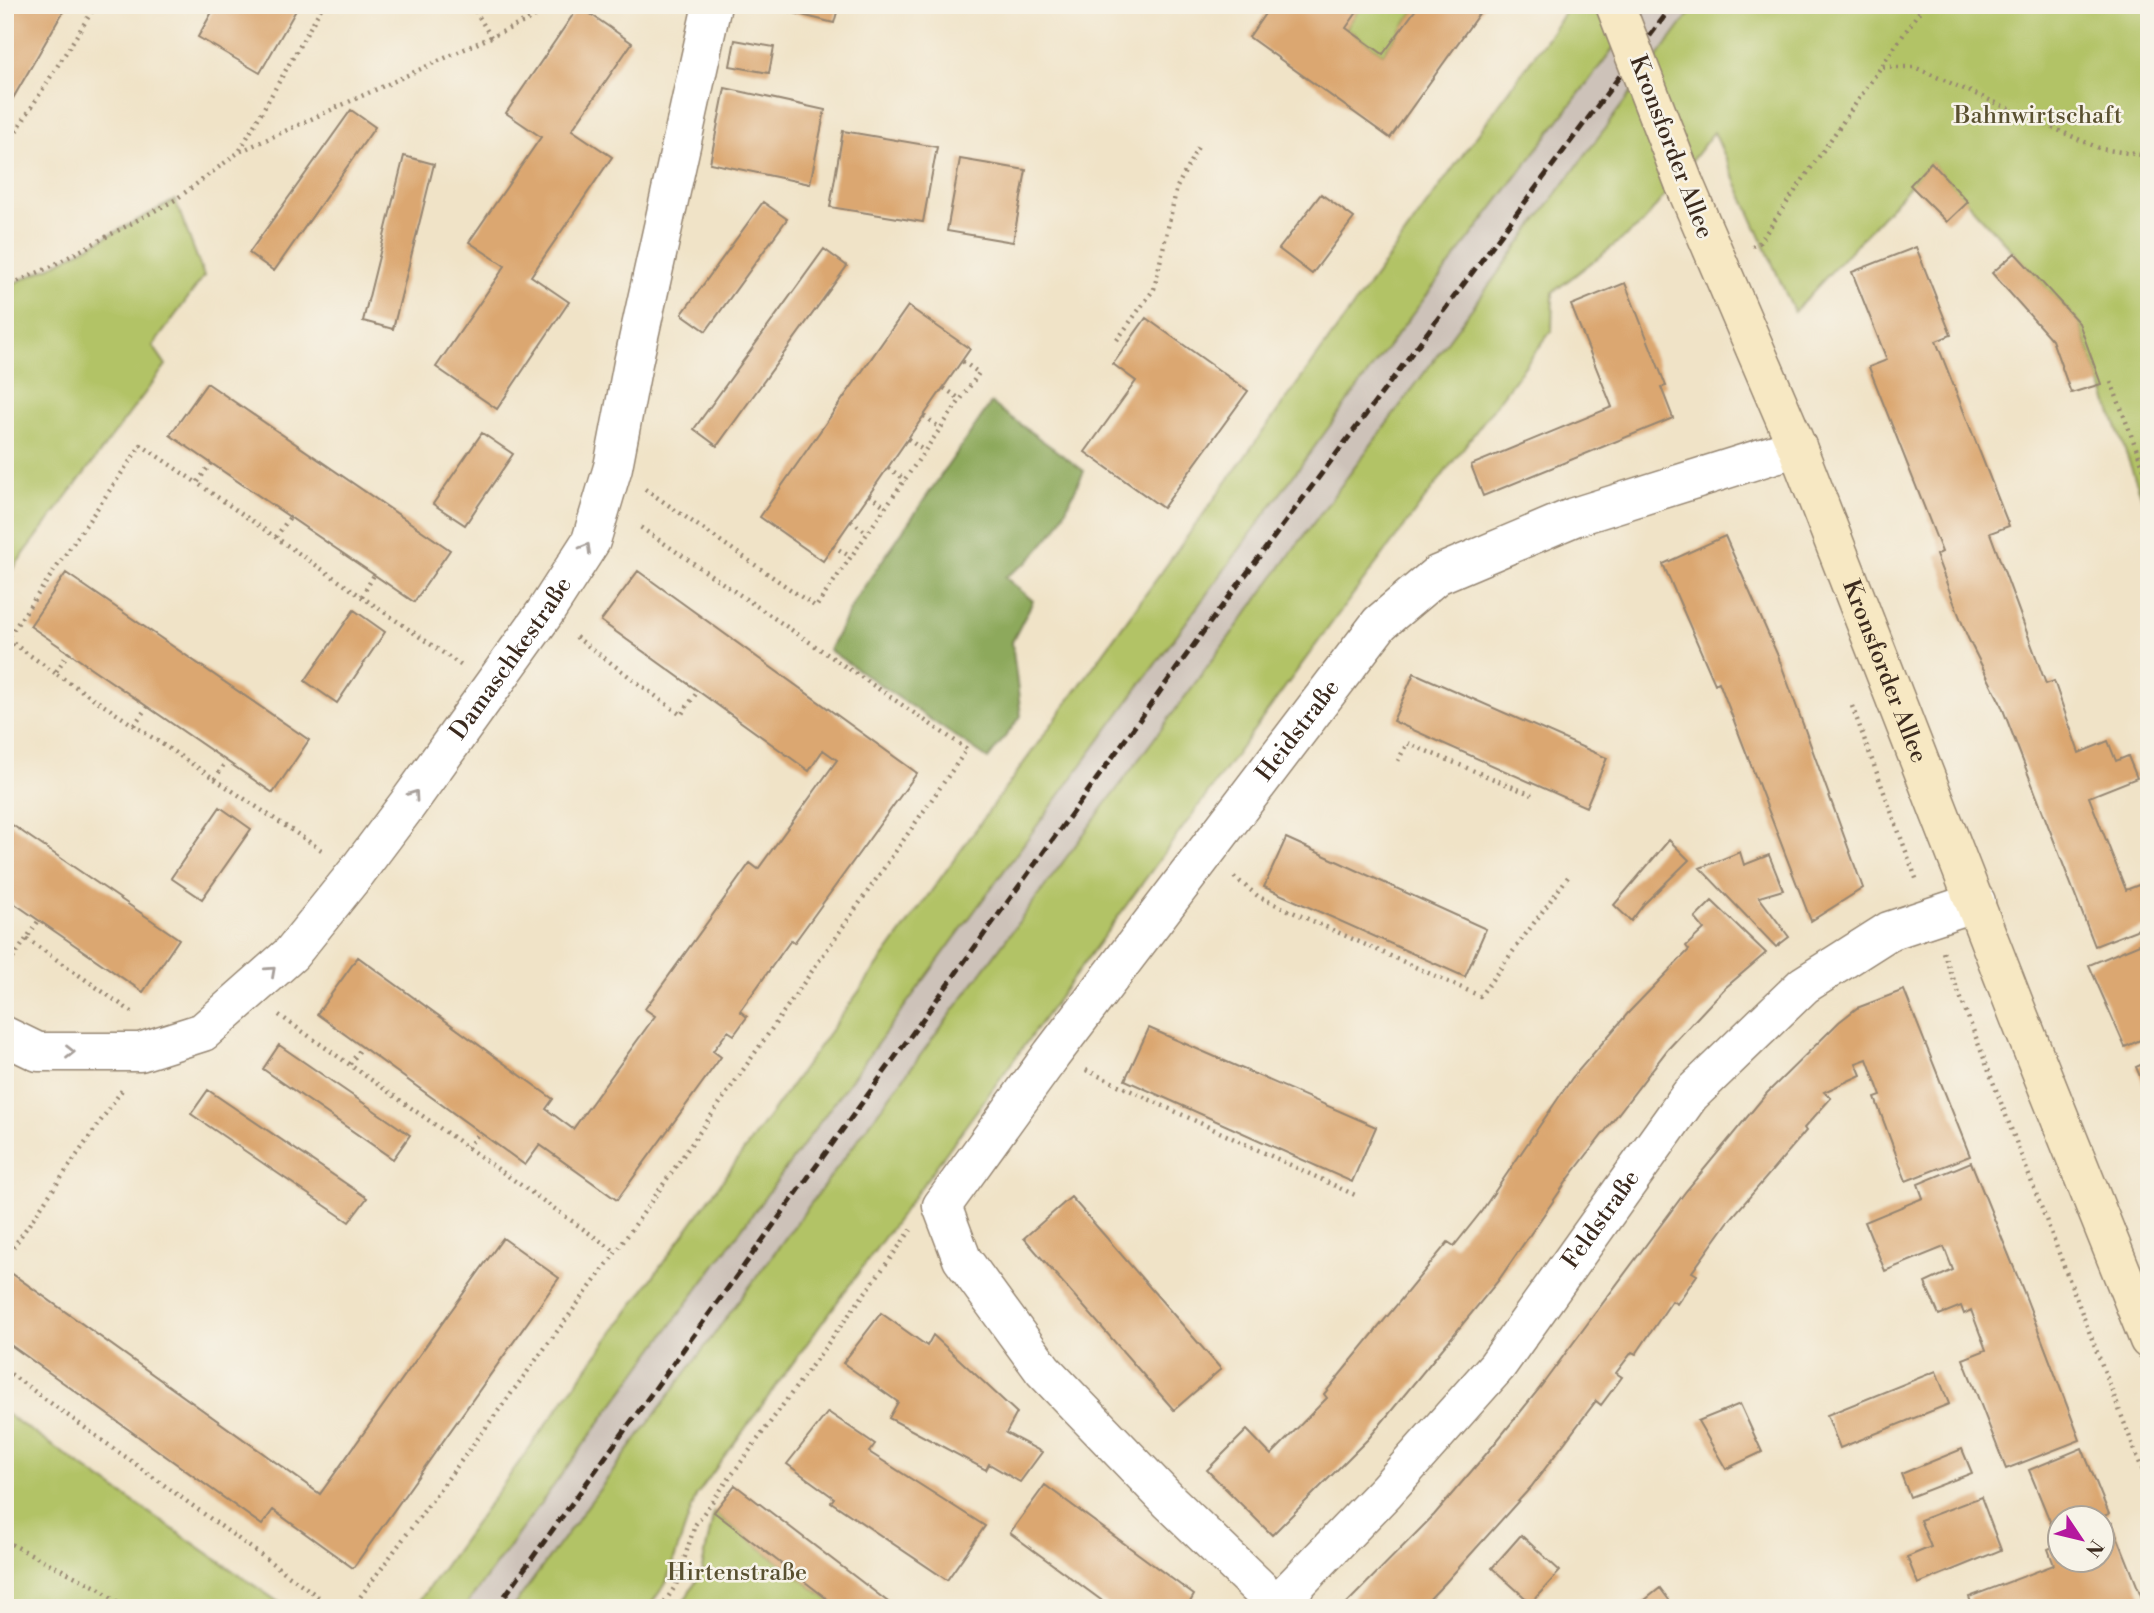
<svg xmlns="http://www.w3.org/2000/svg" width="2154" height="1613" font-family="'Libre Bodoni',serif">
  <rect width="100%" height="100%" fill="#f7f3e8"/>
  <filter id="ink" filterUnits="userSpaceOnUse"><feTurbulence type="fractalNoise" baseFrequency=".0143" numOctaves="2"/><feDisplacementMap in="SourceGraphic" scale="14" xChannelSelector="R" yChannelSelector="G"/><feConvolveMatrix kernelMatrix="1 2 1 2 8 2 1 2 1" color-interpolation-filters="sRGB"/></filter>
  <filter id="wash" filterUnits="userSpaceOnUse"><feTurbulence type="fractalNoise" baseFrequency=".00686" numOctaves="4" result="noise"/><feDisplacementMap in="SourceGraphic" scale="28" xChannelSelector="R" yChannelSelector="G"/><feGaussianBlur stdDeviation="1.57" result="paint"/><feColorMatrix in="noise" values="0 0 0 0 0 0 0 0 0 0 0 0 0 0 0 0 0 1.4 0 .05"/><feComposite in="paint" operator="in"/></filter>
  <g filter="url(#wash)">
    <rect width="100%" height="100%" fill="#f0e3c7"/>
    <path fill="#cdc2b9" d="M1646,5H1696L512,1608H464L1384,352Z"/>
    <path fill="#b2c366" stroke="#767642" stroke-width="2" d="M1362,5H1412L1416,9L1383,54L1346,28Z
      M1568,5H1646L1384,352L464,1608H414L1557,24Z
      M1696,5H2149V517L2079,323L1931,163L1794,312L1714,132L1642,224L1553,292L1552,330L1337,616L696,1496L666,1583L648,1608H512Z
      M175,200L204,276L153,346L166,365L5,579V287L48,268Z
      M5,1413L287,1608H5Z
      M714,1512L839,1608H680L701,1573Z"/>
    <path fill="#8da95b" stroke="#646a3c" stroke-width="2" d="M991,403L1084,471L1057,528L1028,562L1005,577L1033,601L1012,642L1021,716L988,759L829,650L855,600Z"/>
    <g id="blocks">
      <path fill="#dba771" d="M5,5H67L5,112Z
        M216,5H299L260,73L198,37Z
        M762,5H839L834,23Z
        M1271,5H1362L1346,28L1383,54L1416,9L1412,5H1485L1390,138L1249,37Z
        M579,6L632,43L572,130L612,157L531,276L569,302L497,409L436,367L505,266L469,242L541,137L506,113Z
        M735,40L774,47L769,73L730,66Z
        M725,88L825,110L810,184L710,163Z
        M351,110L375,127L274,271L249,253Z
        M843,131L937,147L923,222L830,207Z
        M404,156L434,164L393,329L363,321Z
        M960,159L1026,170L1013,242L947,231Z
        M1931,162L1968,202L1947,222L1910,185Z
        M1321,194L1354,218L1312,274L1279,249Z
        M763,202L787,219L706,331L682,314Z
        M1916,247L1951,335L1936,341L2009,526L1990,533L2046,684L2054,681L2079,753L2108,741L2116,761L2128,756L2137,778L2089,797L2126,890L2149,881V925L2095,946L2000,702L1968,638L1951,595L1936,555L1942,552L1869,367L1887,360L1852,272Z
        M824,249L847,266L717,446L694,429Z
        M2015,253L2079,323L2101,384L2071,393L2052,340L1992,273Z
        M1625,283L1666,386L1661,387L1673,418L1483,496L1471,465L1612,407L1571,305Z
        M908,306L970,349L823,561L760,517Z
        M1146,318L1248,391L1163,508L1085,452L1136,381L1113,364Z
        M207,383L450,550L414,602L170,435Z
        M482,433L513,454L465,525L433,504Z
        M1725,536L1778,656L1863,888L1811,921L1719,682L1715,684L1663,564Z
        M638,571L917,773L794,943L791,940L740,1011L747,1017L734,1035L728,1031L713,1051L721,1057L617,1200L540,1145L525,1165L317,1014L358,957L553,1099L546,1109L573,1129L655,1016L645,1009L750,863L758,869L837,760L823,750L809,771L601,621Z
        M66,573L309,740L273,793L30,626Z
        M354,610L385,632L337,703L305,681Z
        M1414,673L1607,758L1586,807L1393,721Z
        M220,807L251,829L202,899L171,878Z
        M5,820L179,939L143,992L5,897Z
        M1286,838L1486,929L1465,977L1264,887Z
        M1669,840L1689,860L1644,904L1631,921L1614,905Z
        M1740,852L1744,865L1769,855L1783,890L1759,897L1789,937L1776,947L1700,868Z
        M1712,901L1766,953L1725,988L1668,1049L1569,1178L1498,1281L1369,1438L1272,1535L1207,1470L1247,1430L1271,1455L1327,1398L1324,1394L1448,1242L1454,1246L1481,1212L1572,1078L1629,1012L1689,950L1686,946L1704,929L1695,918Z
        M2149,940V964L2147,965L2149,970V1036L2125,1047L2089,965Z
        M1904,990L1970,1156L1906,1181L1875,1098L1881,1096L1867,1059L1856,1063L1861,1075L1824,1092L1831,1098L1804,1128L1806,1131L1728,1222L1692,1272L1697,1275L1677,1304L1672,1301L1636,1354L1632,1352L1616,1373L1622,1377L1601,1405L1596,1401L1531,1487L1445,1583L1421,1608H1342L1434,1515L1487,1453L1539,1389L1686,1191L1767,1093L1839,1022L1857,1008Z
        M1149,1028L1376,1127L1352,1182L1125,1080Z
        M279,1045L410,1135L393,1159L263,1069Z
        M2149,1061V1097L2136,1067Z
        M208,1090L367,1198L349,1222L191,1114Z
        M1971,1162L2023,1290L2080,1440L2006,1469L1963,1359L1986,1350L1971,1310L1964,1314L1961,1306L1939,1315L1925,1283L1953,1270L1944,1247L1885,1271L1865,1222L1923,1198L1918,1184Z
        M1071,1197L1221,1369L1174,1410L1024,1238Z
        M503,1238L559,1278L353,1568L273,1510L262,1525L5,1341V1281L11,1273L320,1494Z
        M881,1313L927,1346L933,1335L1017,1413L1006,1433L1042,1452L1020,1482L989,1464L986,1470L889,1418L898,1402L843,1363Z
        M1936,1371L1949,1404L1840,1448L1827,1415Z
        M1740,1404L1762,1452L1726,1469L1698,1421Z
        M828,1412L875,1444L869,1452L985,1526L947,1580L831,1502L834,1498L787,1464Z
        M2082,1448L2109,1514L2099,1518H2060V1535L2056,1536L2029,1470Z
        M1962,1449L1972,1473L1910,1497L1901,1474Z
        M735,1485L896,1608H839L714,1512Z
        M1045,1485L1194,1595L1190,1602L1197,1608H1112L1010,1533Z
        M1981,1497L2001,1550L1918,1584L1907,1557L1931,1547L1920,1520Z
        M2112,1523L2144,1603L2133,1608H1973L1969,1597L2054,1565L2048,1549L2060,1544V1560H2102V1528Z
        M1521,1535L1560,1571L1531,1603L1492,1568Z
        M1660,1588L1675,1608H1635Z"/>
    </g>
  </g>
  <g filter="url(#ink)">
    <use href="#blocks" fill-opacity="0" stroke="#968672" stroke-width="2"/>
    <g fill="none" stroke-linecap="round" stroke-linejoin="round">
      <g stroke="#968672" stroke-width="41">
        <g id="minor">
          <path id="s1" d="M5,1036L38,1052H140L203,1032L291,954L356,873L407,805L544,614L591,541L613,467L633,363L712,5"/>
          <path id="s2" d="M1277,1604L1386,1491L1497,1366L1690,1095L1804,985L1889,931L1976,902"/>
          <path id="s3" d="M1280,1608L1170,1502L1043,1370L962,1259L942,1206L1052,1054L1380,623L1437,575L1574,517L1797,447"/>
        </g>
      </g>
      <g stroke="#968672" stroke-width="41">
        <g id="secondary">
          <path id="s4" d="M1684,183L1797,447L2018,1014L2149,1340"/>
        </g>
      </g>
      <path stroke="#968672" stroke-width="4.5" stroke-dasharray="2 5" stroke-linecap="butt" d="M472,5L491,37L561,5
        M1883,67H1914L2101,149L2149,156
        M5,149L96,5
        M240,150L323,5
        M1752,246L1759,243L1924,5
        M5,287L48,268L175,200L239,152L491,37
        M1117,340L1154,289L1177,187L1199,145
        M2111,382L2149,482
        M944,388L960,399
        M924,416L940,428
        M908,439L924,451
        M211,463L197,483L462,666
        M888,468L906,480
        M645,489L816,607L979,373L962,361
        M869,495L886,507
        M851,521L868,533
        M276,537L290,517
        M833,546L851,557
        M362,596L374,575
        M576,637L681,715L698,691
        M69,652L55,673L323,851
        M55,673L7,639L141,445L197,483
        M1852,706L1917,881
        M134,725L147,707
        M1398,761L1407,743L1532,795
        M215,779L226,761
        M1234,877L1259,897L1480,996L1568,877
        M27,939L132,1012
        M1943,952L2149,1487
        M5,970L39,920
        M279,1015L616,1252
        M350,1064L362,1047
        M1086,1070L1355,1195
        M467,1148L480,1132
        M5,1259L122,1090
        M5,1370L334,1608
        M5,1541L100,1589L125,1608
        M352,1608L616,1252L967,749L637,525
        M661,1608L676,1585L695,1525L911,1230"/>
      <use href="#minor" stroke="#fff" stroke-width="38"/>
      <use href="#secondary" stroke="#f7e8c3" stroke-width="38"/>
      <path stroke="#3b2a1e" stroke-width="5" stroke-dasharray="10 5" stroke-linecap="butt" d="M496,1608L1214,617L1673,5"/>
      <g stroke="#968672" stroke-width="41" stroke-linecap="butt">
        <path id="secondary-bridge" d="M1615,5L1684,183"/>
      </g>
      <use href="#secondary-bridge" stroke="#f7e8c3" stroke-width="38"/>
    </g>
    <defs><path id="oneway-chevron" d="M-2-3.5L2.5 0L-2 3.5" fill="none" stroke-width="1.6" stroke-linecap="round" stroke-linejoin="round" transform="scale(1.75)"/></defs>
    <g stroke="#a79f9a">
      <use href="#oneway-chevron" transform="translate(586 548) rotate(-60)"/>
      <use href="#oneway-chevron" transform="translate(414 795) rotate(-55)"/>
      <use href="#oneway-chevron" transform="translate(271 971) rotate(-42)"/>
      <use href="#oneway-chevron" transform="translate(70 1052)"/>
    </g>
  </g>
  <g text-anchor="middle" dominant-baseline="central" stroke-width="5" stroke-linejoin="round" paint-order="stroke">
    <g font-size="24" fill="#595030" stroke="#f7f3e8">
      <text x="2038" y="116">Bahnwirtschaft</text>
      <text x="737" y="1573">Hirtenstraße</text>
    </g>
    <g font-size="24" fill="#3b2a1e" stroke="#f7f3e8">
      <text transform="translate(1671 147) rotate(69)">Kronsforder Allee</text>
      <text stroke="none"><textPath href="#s1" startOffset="691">Damaschkestraße</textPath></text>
      <text stroke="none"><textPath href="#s4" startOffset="528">Kronsforder Allee</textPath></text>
      <text stroke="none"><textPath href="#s3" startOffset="1124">Heidstraße</textPath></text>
      <text stroke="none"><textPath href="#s2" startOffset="504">Feldstraße</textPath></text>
    </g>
  </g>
  <rect width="2154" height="1613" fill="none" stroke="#f7f3e8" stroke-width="28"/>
  <g transform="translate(2081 1539) rotate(125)"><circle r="33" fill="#f7f3e8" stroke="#aca397" stroke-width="2"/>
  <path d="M0-5L12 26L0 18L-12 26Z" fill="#b5179e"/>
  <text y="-10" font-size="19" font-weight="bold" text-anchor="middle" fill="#3b2a1e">N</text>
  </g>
</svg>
